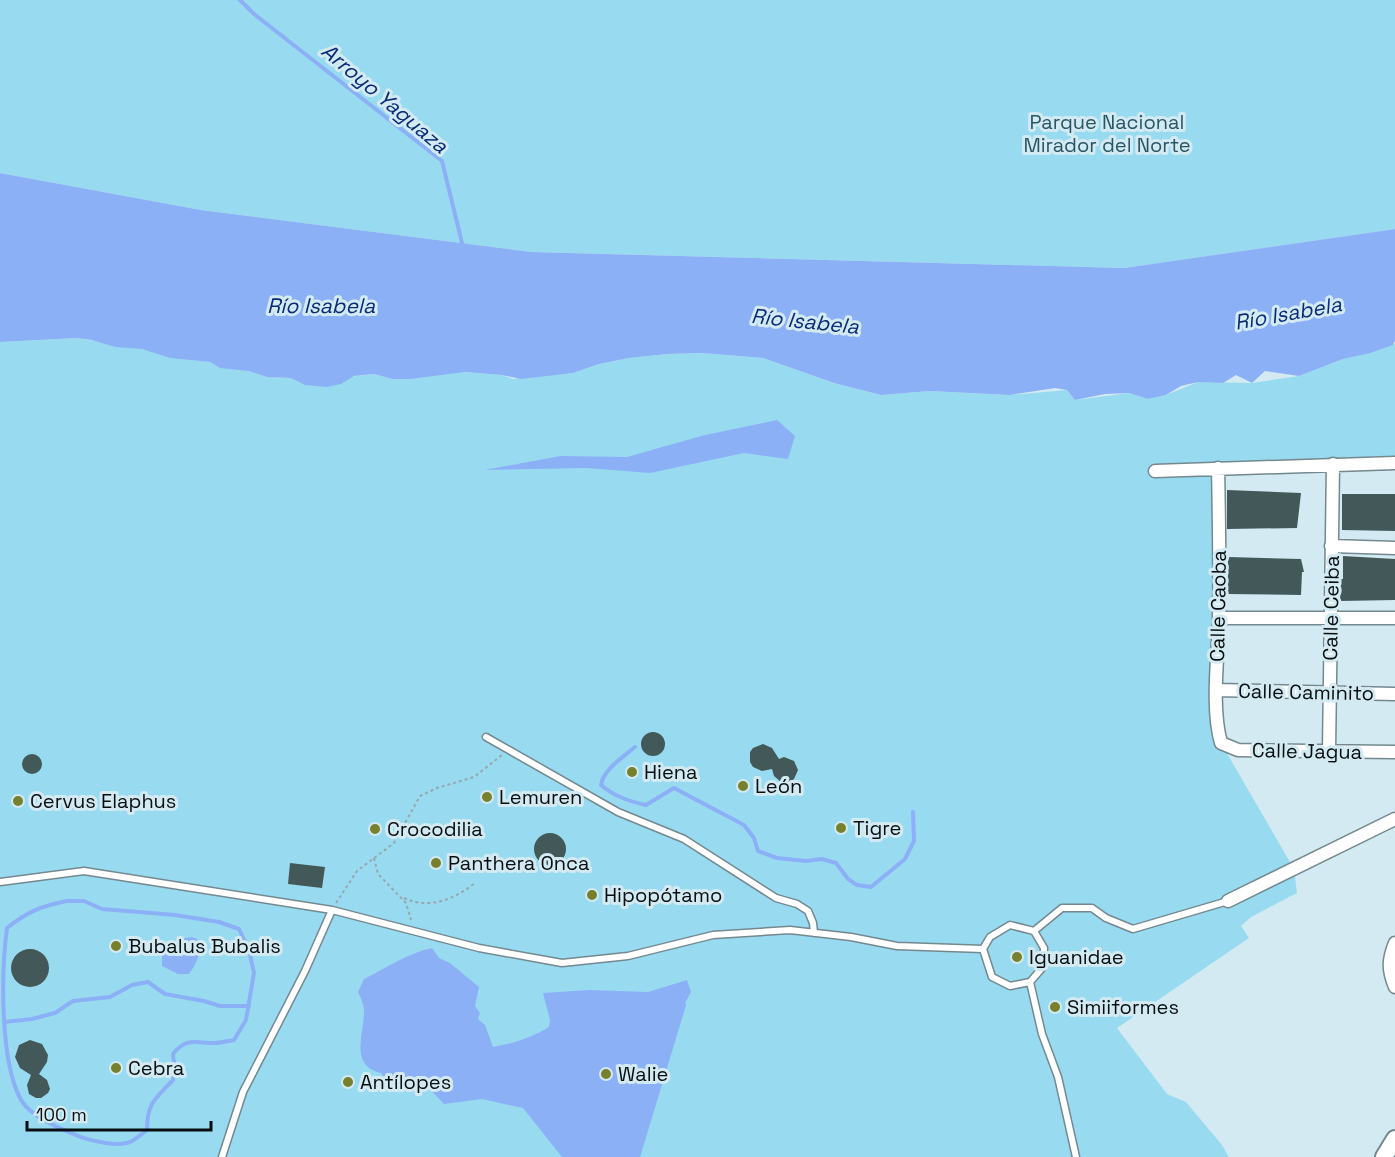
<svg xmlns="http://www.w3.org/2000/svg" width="1395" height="1157" font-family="'Space Grotesk',sans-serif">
  <rect width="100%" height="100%" fill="#d4eaf2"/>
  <path fill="#98dbf1" d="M0,0H1395V229L1124,268L531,252L201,210L0,173Z
    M77,338L142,349L182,359L210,362L219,367L248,371L267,377L291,378L302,383L374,374L392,379L465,372L502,375L513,379L573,373L599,364L629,358L667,354L702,353L763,358L834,383L881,395L930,391L1010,395L1067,390L1075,400L1129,393L1148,399L1166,395L1198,382L1252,383L1299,376L1343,359L1395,344V463L1219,468L1221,743L1294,869L1297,893L1251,917L1241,926L1249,938L1117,1028L1167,1094L1186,1102L1222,1145L1229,1157H0V342Z"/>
  <path fill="#8cb0f5" d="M0,173L201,210L531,252L1124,268L1395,229V341L1393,345L1370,353L1343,359L1299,376L1265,371L1252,383L1236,375L1223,383L1198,382L1181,386L1166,395L1148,399L1129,393L1105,394L1075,400L1067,390L1055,388L1010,395L930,391L881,395L834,383L763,358L702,353L667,354L629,358L599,364L573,373L521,379L502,375L465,372L410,379H392L374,374L354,376L341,384L327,387L305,385L291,378L267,377L248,371L220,368L210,362L170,358L142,349L116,347L91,340L77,338L0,342Z
    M777,420L795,436L788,459L744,453L650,473L586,468L485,470L560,456L627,457L705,435Z
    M192,937L201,941C200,955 197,963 189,974H178L162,966V954L179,939Z
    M432,948L439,958L450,963L479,987L475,1006L480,1013L478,1019L485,1025L493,1047C512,1044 533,1037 549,1027L550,1020L543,993L589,990L648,992L687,980L691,992L684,1005L638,1157H562L523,1108L482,1099L444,1104L423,1082L412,1081L396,1088L387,1082L381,1073C349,1066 364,1034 364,1011C364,1005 361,998 358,992L364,979C386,968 408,953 432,948Z"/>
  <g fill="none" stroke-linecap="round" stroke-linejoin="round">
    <path stroke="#8cb0f5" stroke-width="4" d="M240,0L254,14L442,161L463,247
      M635,747C623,757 603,770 601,785C615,797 629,801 646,805L674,788L744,825L754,838L758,851L777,858L806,861L822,859L836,863L848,879L857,885L871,887L905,859L914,841L913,812
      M67,901H84L102,909L175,915L219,922L239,929L249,950L254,973L246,1020L234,1040C228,1041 221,1043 214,1043C196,1043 186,1037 173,1054L174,1063L173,1080C155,1099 147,1103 147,1130C142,1134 137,1138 132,1141C120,1148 91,1141 78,1136C61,1129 31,1117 21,1100C0,1062 1,973 7,928C27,912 41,906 67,901Z
      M4,1022L32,1019L55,1013L73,1001L110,997L132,985L148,982L165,994L204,1001L220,1006H249
      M638,1157L684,1005L679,1004"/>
  </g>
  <path fill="#435859" d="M1227,490L1301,493L1297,528L1227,529Z
    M1342,494H1395V531L1342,530Z
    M1343,556L1395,559V600L1340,601L1341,579H1343Z
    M1228,557L1301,559L1304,572H1302L1301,595L1228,594Z
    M641 744a12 12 0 1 1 24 0a12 12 0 1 1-24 0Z
    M763,744L772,748L779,759L784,757L794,761L798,770L794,779L788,783L781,782L774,776L772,769L762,771L753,767L750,762V752L753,748Z
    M22 764a10 10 0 1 1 20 0a10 10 0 1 1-20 0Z
    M534 849a16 16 0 1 1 32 0a16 16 0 1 1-32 0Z
    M290,863L325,867L322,888L288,884Z
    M11 968a19 19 0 1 1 38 0a19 19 0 1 1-38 0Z
    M30,1040L42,1044L48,1055L47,1062L39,1074L47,1080L50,1089L48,1093L41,1098H36L29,1094L27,1085L31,1075L20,1068L15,1057L19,1045Z"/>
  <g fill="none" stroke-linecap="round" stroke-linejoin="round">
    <g stroke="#74888f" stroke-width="9">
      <path id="service" d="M486,737L618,812L684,839L776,898L797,904L808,911L813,923L814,933
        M0,882L84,871L332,910L479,948L562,963L628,956L713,935L790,930L851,937L897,946L983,949
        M1010,925L1034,931L1044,948L1043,967L1030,982L1010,986L992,977L983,949L990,937Z
        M1034,931L1062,908H1092L1106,918L1133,929L1228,901
        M1030,982L1042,1034L1058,1077L1076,1157
        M222,1157L243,1092L305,971L332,910"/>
    </g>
    <g stroke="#74888f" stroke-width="15">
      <path id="minor" d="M1218,468C1219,519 1220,569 1219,620C1218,658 1211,707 1221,743L1238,750L1395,752
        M1155,471L1395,463
        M1331,546L1395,548
        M1219,618H1395
        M1217,690L1395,694
        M1329,751L1333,464
        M1228,901L1395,819
        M1395,943C1388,960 1388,970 1395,987"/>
    </g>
    <g stroke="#74888f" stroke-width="20">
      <path id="secondary" d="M1384,1157L1395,1139"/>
    </g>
    <path stroke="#96a7ad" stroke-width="2" stroke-dasharray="3 3" stroke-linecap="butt" d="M374,858L378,874L406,903L411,920
      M404,898C429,910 456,899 476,882
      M336,903L357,871L394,843L420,796L437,788L474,777L502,755"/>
    <use href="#service" stroke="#fff" stroke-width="6"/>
    <use href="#minor" stroke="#fff" stroke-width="12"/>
    <use href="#secondary" stroke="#fff" stroke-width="16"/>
  </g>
  <g fill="#77802c" stroke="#d4eaf2" stroke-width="2">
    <circle cx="632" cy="772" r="6"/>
    <circle cx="743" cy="786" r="6"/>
    <circle cx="487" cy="797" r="6"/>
    <circle cx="18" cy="801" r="6"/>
    <circle cx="841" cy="828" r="6"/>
    <circle cx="375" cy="829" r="6"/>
    <circle cx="436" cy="863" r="6"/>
    <circle cx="592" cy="895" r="6"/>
    <circle cx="116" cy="946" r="6"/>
    <circle cx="1017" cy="957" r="6"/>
    <circle cx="1055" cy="1007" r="6"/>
    <circle cx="116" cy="1068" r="6"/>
    <circle cx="606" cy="1074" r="6"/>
    <circle cx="348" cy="1082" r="6"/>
  </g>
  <g text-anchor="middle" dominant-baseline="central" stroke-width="6" stroke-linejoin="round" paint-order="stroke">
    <g font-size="20" fill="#285664" stroke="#d4eaf2">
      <text x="1107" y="122">Parque Nacional<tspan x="1107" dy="23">Mirador del Norte</tspan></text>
    </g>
    <g font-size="20" fill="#070e10" stroke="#d4eaf2">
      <text transform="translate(1218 606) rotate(-89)">Calle Caoba</text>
      <text transform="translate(1331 608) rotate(-89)">Calle Ceiba</text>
      <text transform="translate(1306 692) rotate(1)">Calle Caminito</text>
      <text transform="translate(1307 751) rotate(1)">Calle Jagua</text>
    </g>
    <g font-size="20" fill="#070e10" stroke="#d4eaf2" text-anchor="start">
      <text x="644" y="772">Hiena</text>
      <text x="755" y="786">León</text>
      <text x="499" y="797">Lemuren</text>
      <text x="30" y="801">Cervus Elaphus</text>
      <text x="853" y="828">Tigre</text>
      <text x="387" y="829">Crocodilia</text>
      <text x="448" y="863">Panthera Onca</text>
      <text x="604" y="895">Hipopótamo</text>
      <text x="128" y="946">Bubalus Bubalis</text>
      <text x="1029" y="957">Iguanidae</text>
      <text x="1067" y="1007">Simiiformes</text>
      <text x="128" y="1068">Cebra</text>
      <text x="618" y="1074">Walie</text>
      <text x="360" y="1082">Antílopes</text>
    </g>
    <g font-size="21" font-style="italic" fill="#082b78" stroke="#d4eaf2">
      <text transform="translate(385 98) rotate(40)">Arroyo Yaguaza</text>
      <text x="321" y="305">Río Isabela</text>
      <text transform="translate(1288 313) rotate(-10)">Río Isabela</text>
      <text transform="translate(805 321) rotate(6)">Río Isabela</text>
    </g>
  </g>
  <path d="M27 1121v9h184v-9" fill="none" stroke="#070e10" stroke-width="3"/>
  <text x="36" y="1121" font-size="18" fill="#070e10" stroke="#d4eaf2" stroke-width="4.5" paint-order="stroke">100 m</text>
</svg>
